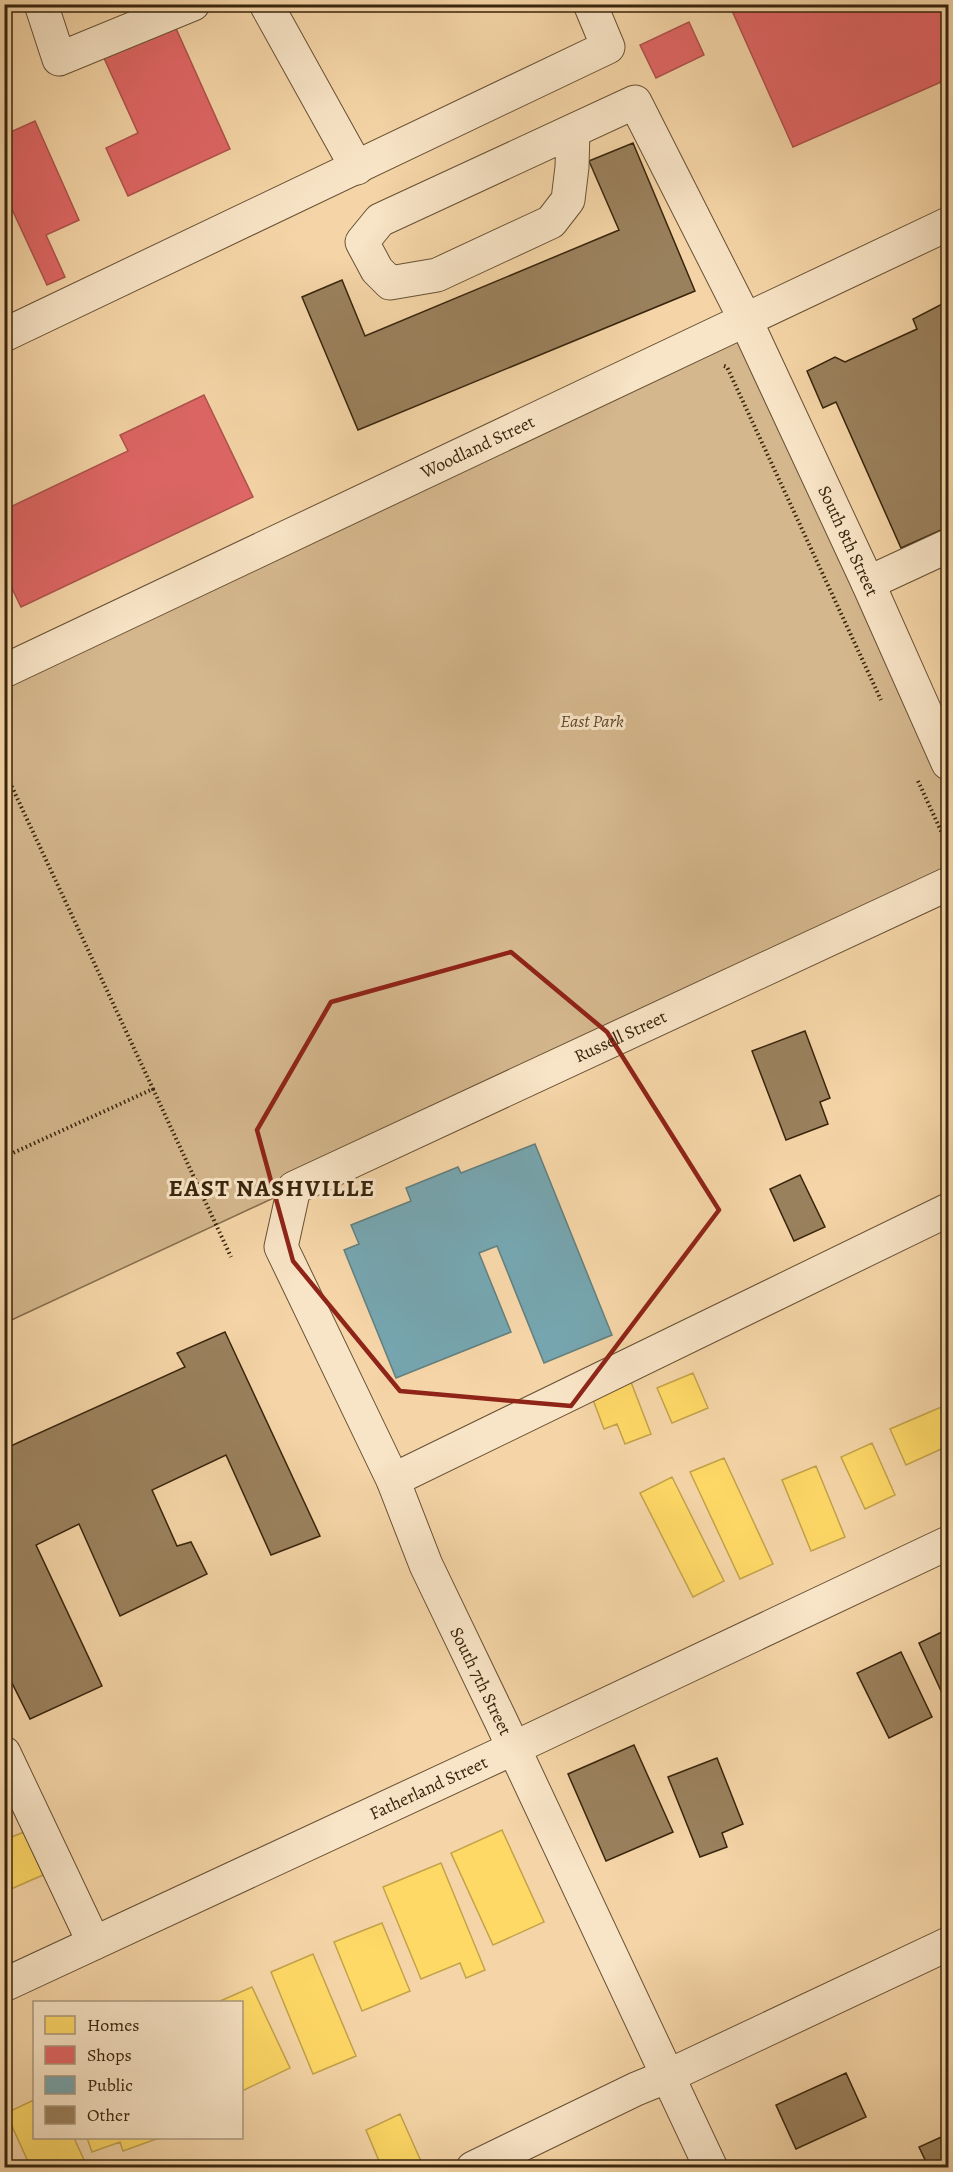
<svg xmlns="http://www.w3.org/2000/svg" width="953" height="2172" font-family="Alegreya,serif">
  <rect width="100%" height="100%" fill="#f5d5a7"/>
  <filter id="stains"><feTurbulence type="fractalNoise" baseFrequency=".00333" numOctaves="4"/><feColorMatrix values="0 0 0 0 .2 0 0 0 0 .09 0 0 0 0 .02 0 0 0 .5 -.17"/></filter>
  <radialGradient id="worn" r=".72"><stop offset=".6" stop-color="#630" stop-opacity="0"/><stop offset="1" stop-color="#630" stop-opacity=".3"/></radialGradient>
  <path fill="#d5b78d" stroke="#866e4d" stroke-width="1.5" d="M745,319L948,765V884L5,1323L4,668Z"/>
  <path fill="#ffd966" stroke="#c3a34b" stroke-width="1.5" d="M693,1373L708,1408L672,1423L657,1388Z
    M631,1382L651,1434L625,1444L617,1424L604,1429L592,1397Z
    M946,1405L948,1411V1446L906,1465L890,1429Z
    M872,1443L895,1495L865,1509L841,1457Z
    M724,1458L773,1564L740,1579L690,1472Z
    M816,1466L845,1537L811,1551L782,1480Z
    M672,1477L724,1581L693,1597L640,1493Z
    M502,1830L544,1922L493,1945L451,1853Z
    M24,1832L43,1875L4,1892V1840Z
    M441,1863L485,1970L466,1978L460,1963L421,1979L383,1887Z
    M382,1923L410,1991L362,2011L334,1942Z
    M313,1954L356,2056L313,2074L271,1972Z
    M252,1987L290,2068L242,2091V2002H218Z
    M34,2100V2138H74L84,2160L67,2168H31L6,2113Z
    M400,2114L424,2168H382L366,2130Z
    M87,2138H159L123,2151L120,2142L92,2152Z
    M4,2150L12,2168H4Z"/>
  <path fill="#e06666" stroke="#ae524b" stroke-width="1.5" d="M729,4H948V79L793,147Z
    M170,15L230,149L128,196L106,148L138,133L99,47Z
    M689,22L704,55L656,78L640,45Z
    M35,121L79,220L46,235L65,277L47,285L4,192V135Z
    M204,395L253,497L21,607L4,572V510L128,451L120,435Z"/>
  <path fill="#76a5af" stroke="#637f7e" stroke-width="1.5" d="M535,1144L612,1335L544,1363L497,1246L479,1253L511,1332L396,1378L344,1250L359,1244L351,1225L411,1201L406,1188L458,1167L461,1173Z"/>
  <path fill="#9a815d" stroke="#38250d" stroke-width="1.5" d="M633,143L695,291L358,430L302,297L342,280L365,336L619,230L589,161Z
    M948,301V391L945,393L948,401V417L944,418L948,428V527L901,548L836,402L823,408L807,371L835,357L845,362L917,329L913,319Z
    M805,1031L830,1098L820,1102L828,1124L786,1140L752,1051Z
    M800,1175L825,1227L794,1241L770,1189Z
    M225,1332L320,1536L271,1555L226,1455L152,1490L177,1546L191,1542L207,1574L120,1616L79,1524L36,1545L102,1686L30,1719L4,1667V1449L185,1367L177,1353Z
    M948,1629V1706L919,1643Z
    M901,1652L932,1717L889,1738L857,1673Z
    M634,1745L673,1832L606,1861L568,1774Z
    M717,1758L743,1824L722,1833L727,1847L700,1857L668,1777Z
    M846,2073L866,2117L796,2149L776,2105Z
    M948,2134V2168H929L919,2147Z"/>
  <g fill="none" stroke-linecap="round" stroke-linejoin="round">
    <g stroke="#675134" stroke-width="35">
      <g id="minor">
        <path d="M41,4L59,59L193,4"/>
        <path d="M266,4L357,168"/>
        <path id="s1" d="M573,131L572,167L568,200L551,222L437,275L390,283L377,270L362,242L380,220L635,102L745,319L868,583L948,763"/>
        <path d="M4,335L608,47L590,4"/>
        <path d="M868,583L948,546"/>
        <path id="s2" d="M4,671L948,224"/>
        <path d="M393,1480L948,1210"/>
        <path d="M4,1753L94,1943"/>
        <path id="s3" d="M4,1985L514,1748L948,1543"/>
        <path d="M473,2168L636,2089L668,2076L948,1944"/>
        <path id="s4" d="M711,2168L501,1721L426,1565L393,1480L281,1247L294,1188L948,884"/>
      </g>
    </g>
    <path stroke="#38250d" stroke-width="4" stroke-dasharray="1.5 3" stroke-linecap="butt" d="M724,366L727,367L881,700
      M4,770L153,1089L4,1157
      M918,781L948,846
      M153,1089L231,1257"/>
    <use href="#minor" stroke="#f8e4c6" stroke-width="33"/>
  </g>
  <path fill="none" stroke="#8f2418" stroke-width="4.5" stroke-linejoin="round" d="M511,952L607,1032L719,1210L571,1406L400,1391L293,1261L257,1130L331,1002Z"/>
  <g text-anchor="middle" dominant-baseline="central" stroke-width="6" stroke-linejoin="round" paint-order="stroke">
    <g font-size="18" fill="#38250d" stroke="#f8e4c6">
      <text stroke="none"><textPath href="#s2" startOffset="524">Woodland Street</textPath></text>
      <text stroke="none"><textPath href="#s1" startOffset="1118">South 8th Street</textPath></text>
      <text stroke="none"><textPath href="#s4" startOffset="1437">Russell Street</textPath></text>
      <text transform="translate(481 1681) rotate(64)">South 7th Street</text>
      <text stroke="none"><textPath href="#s3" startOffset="468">Fatherland Street</textPath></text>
    </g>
    <g font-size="18" font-style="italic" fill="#5f4a2d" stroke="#f8e4c6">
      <text x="592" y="721">East Park</text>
    </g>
    <g font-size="24" font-weight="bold" letter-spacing="1.5" fill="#38250d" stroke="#f8e4c6">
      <text x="272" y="1188">EAST NASHVILLE</text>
    </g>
  </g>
  <rect width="953" height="2172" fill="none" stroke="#f5d5a7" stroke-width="24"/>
  <rect x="6" y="6" width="941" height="2160" fill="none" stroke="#38250d" stroke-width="3"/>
  <rect x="12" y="12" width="929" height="2148" fill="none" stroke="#38250d" stroke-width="1.5"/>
  <rect x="33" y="2001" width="210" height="138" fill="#f8e4c6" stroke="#ab987c" stroke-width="1.5"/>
  <rect x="45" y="2016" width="30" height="18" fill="#ffd966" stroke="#ab987c" stroke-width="1.5"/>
  <text x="87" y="2031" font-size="18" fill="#38250d">Homes</text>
  <rect x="45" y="2046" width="30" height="18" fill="#e06666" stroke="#ab987c" stroke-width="1.5"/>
  <text x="87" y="2061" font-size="18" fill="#38250d">Shops</text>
  <rect x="45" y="2076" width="30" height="18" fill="#76a5af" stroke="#ab987c" stroke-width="1.5"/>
  <text x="87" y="2091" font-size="18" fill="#38250d">Public</text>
  <rect x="45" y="2106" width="30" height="18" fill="#9a815d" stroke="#ab987c" stroke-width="1.5"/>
  <text x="87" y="2121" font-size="18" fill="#38250d">Other</text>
  <rect width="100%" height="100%" filter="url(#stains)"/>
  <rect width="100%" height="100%" fill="url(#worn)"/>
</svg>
